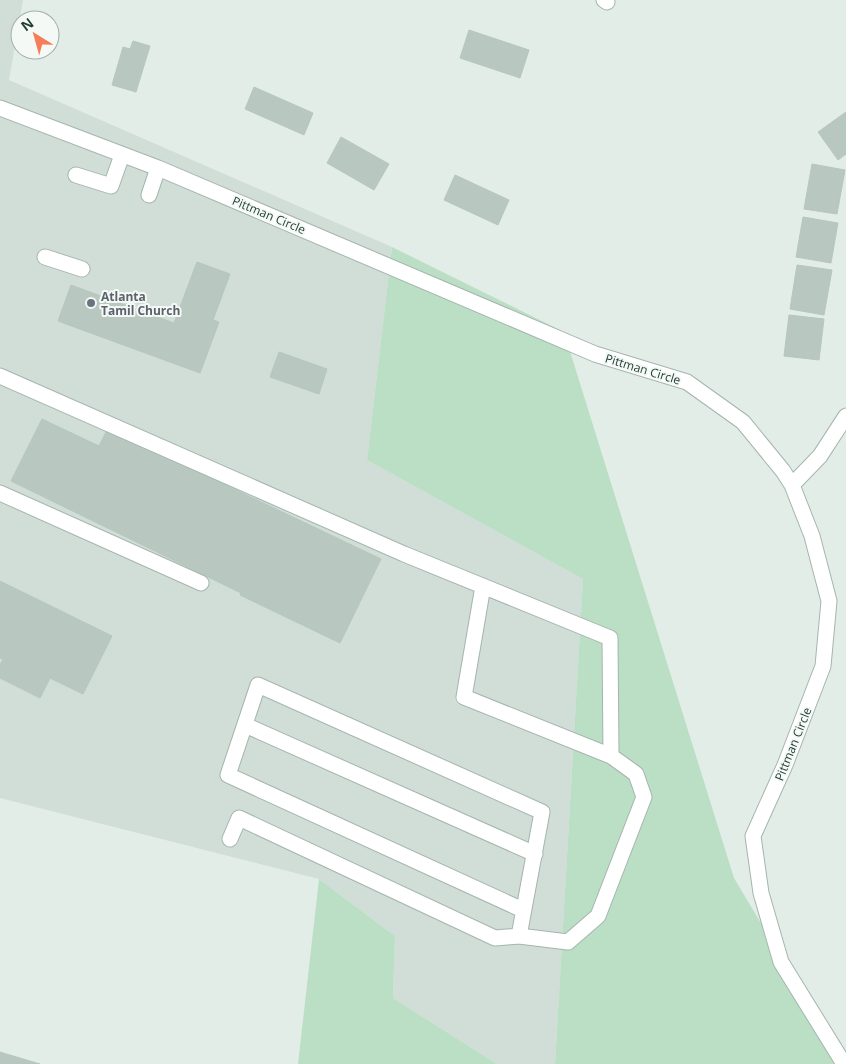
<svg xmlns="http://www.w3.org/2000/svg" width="846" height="1064" font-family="'Open Sans',sans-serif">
  <rect width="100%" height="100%" fill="#e3ede8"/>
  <path fill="#d1ddd7" d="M0,0H23L9,80L392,247L367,460L583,579L555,1064H497L393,998L395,936L319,879L0,798Z"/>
  <path fill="#bbdfc4" d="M392,247L564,332L734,878L845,1064H555L583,579L367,460Z
    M319,879L395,936L393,998L497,1064H298Z"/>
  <path fill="#b8c8c1" stroke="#b5c7bf" d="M469,30L529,50L520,78L460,58Z
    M133,41L150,46L136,92L112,85L123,47L130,49Z
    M254,87L313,113L304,135L245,109Z
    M846,112V154L838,160L818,132Z
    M341,137L389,164L374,190L327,163Z
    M812,164L845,170L837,214L804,209Z
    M455,175L509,200L498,225L444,200Z
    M803,217L838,223L831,263L796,257Z
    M197,262L230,274L213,320L219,322L200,373L58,321L71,285L174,323Z
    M797,265L832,270L824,315L790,309Z
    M789,315L824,319L819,360L784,356Z
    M279,352L327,369L319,394L270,377Z
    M42,419L99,446L107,430L123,436L381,559L340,643L240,595L241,593L11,481Z
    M0,581L112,636L83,694L50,678L40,698L0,678V665L3,659L0,658Z
    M0,1052L40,1064H0Z"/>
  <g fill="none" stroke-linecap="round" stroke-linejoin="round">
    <g stroke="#a5b5af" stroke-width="17">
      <path id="minor" d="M604,0L607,2
        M0,108L158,168L595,354L687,382L743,422L783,471L792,485L812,536L829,601L823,666L785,765L753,836L761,893L781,962L844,1064
        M76,175L111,186L122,155
        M149,195L158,168
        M45,257L82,269
        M0,376L404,554L610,638L611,756L636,774L644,797L598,916L568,942L519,936L495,938L239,818L230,839
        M792,485L820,456L846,416
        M0,493L201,583
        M483,586L464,697L611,756
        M245,725L535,854
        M519,936L542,812L258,685L228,775L523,910"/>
    </g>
    <use href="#minor" stroke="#fff" stroke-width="15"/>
  </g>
  <circle fill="#6b7280" stroke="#f4f9f6" stroke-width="2" cx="91" cy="303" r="5"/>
  <g text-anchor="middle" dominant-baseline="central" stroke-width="4" stroke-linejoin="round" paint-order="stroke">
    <g font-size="12" fill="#223f37" stroke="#f4f9f6">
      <text transform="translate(269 215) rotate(23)">Pittman Circle</text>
      <text transform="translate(643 369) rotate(17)">Pittman Circle</text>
      <text transform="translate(793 744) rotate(-68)">Pittman Circle</text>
    </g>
    <g font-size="12" font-weight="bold" fill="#5b616d" stroke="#f4f9f6" text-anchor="start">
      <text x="101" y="296">Atlanta<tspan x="101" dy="14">Tamil Church</tspan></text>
    </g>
  </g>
  <g transform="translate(35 35) rotate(323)"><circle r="24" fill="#f4f9f6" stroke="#a0afaa"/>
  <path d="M0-4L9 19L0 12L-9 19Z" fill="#f57d59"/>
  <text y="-8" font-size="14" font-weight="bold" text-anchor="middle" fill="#223f37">N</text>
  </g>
</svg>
